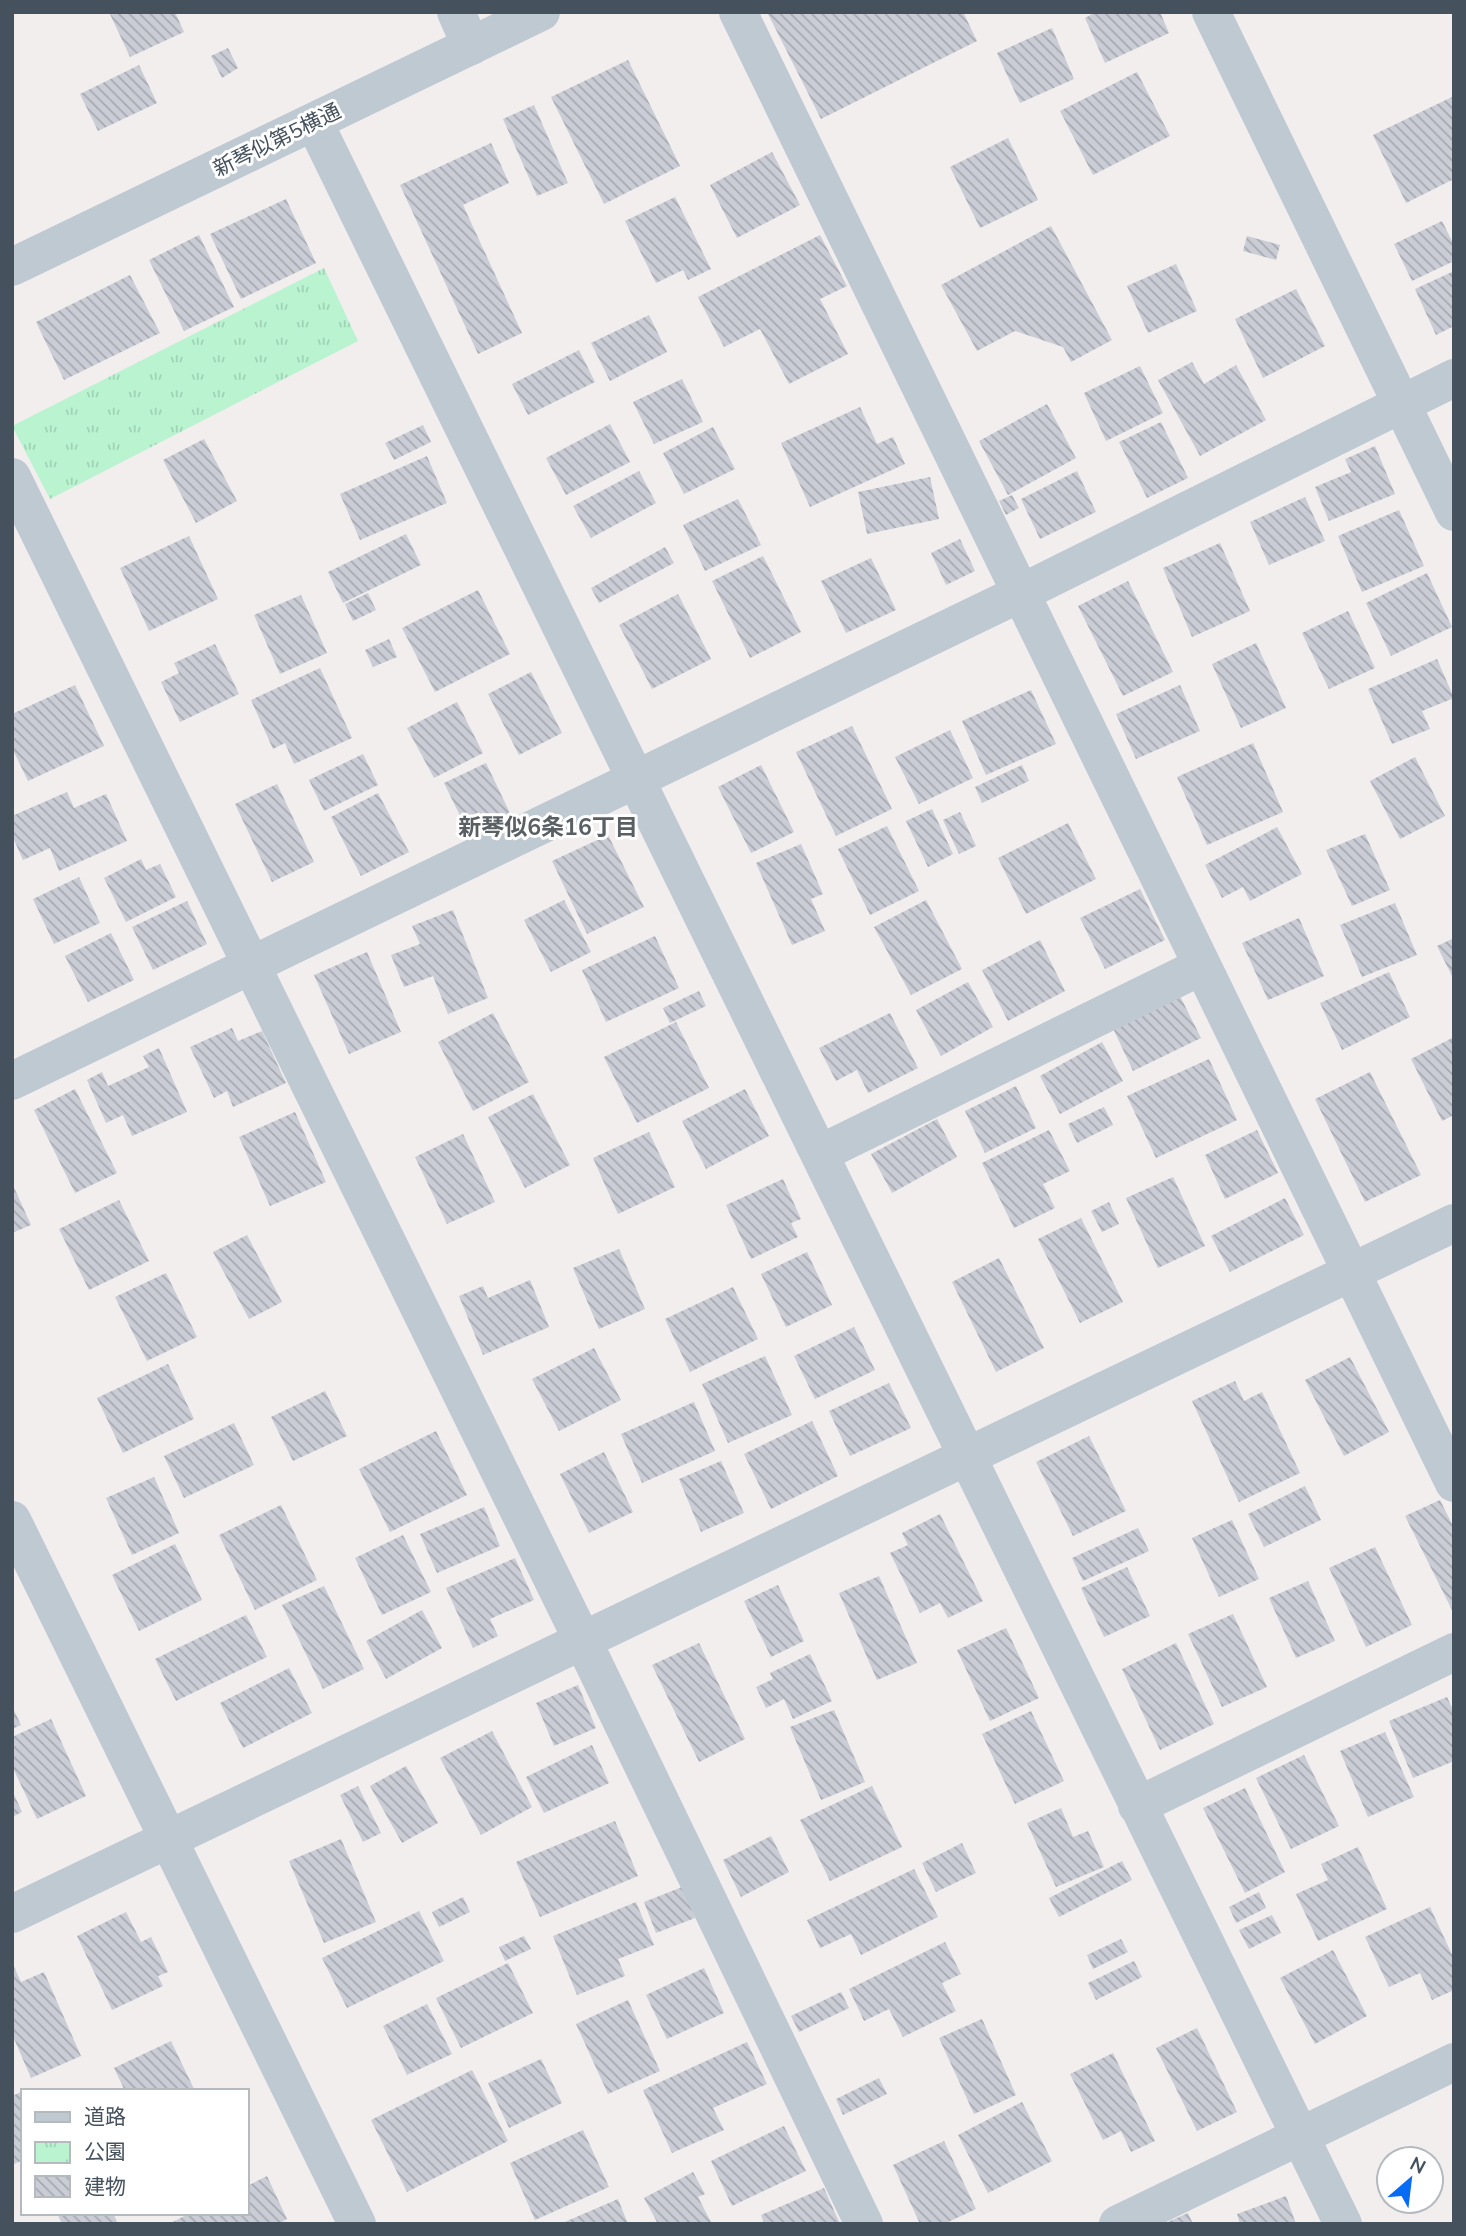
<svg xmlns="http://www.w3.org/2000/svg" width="1466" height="2236" font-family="'Nunito Sans','Noto Sans JP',sans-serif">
  <defs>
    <pattern id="park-tufts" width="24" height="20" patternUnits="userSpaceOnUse" patternTransform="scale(1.75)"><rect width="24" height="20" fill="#b9f3d0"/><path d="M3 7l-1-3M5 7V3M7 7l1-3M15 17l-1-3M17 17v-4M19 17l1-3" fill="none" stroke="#a0d2b5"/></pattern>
    <pattern id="building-back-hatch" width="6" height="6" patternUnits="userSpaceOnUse" patternTransform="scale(1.75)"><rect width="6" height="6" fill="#cacdd5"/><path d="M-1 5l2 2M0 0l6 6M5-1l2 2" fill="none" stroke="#a6a9b0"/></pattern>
  </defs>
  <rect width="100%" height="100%" fill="#f2eeee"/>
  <path fill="url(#park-tufts)" d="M324,268L358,341L50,499L12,426Z"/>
  <path fill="url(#building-back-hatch)" d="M109,12H175L184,32L130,57Z
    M767,12H963L977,41L821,119Z
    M1096,12H1160L1169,33L1105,63L1085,18Z
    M1052,28L1074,79L1020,103L997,53Z
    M228,48L238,68L222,78L211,56Z
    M628,60L680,166L604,204L551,97Z
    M139,65L157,103L98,131L80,94Z
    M1137,72L1170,136L1093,175L1060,111Z
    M1454,96V179L1406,203L1373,135Z
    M534,105L568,183L537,196L503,119Z
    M1008,138L1038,200L980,228L950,167Z
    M491,143L509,183L463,205L522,333L478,354L400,185Z
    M772,152L800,205L737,238L710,185Z
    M675,197L711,269L688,280L683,270L656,283L625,221Z
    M286,199L316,263L241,299L210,234Z
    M1442,221L1454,245V261L1412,281L1394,244Z
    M1051,226L1112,340L1071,362L1063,347L1015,331L977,351L941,285Z
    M199,235L234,307L184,331L149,260Z
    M820,235L847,286L820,299L848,354L789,384L760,329L724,347L698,297Z
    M1247,236L1280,245L1276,260L1243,251Z
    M1176,264L1197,311L1148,333L1127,286Z
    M1454,271V326L1436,335L1415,289Z
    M130,275L160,333L64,380L36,322Z
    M1296,289L1325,346L1263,378L1235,319Z
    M649,315L667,352L610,381L591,343Z
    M579,350L595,382L528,415L512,384Z
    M1192,362L1204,384L1236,365L1266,420L1200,456L1158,380Z
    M1140,366L1163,413L1106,441L1084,393Z
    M682,379L703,422L654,444L633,402Z
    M1047,404L1076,458L1008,495L979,441Z
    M860,407L877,444L893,437L905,464L810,507L781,443Z
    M1161,422L1188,478L1147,498L1119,442Z
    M610,424L630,462L566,495L546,458Z
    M423,425L431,442L394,460L385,443Z
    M713,427L735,469L684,494L663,453Z
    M204,439L237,501L196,523L163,460Z
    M1375,446L1395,494L1329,521L1315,487L1351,472L1345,459Z
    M427,456L447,503L360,540L340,494Z
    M639,471L656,503L591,538L573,506Z
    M1077,471L1096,512L1040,539L1021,499Z
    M930,477L939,519L867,534L858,492Z
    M1012,495L1019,508L1006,515L999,501Z
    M1305,497L1325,541L1269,565L1250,522Z
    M738,499L761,545L705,571L683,525Z
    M1399,510L1424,566L1362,592L1338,536Z
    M406,534L421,565L343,603L328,572Z
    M189,536L218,599L149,631L120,568Z
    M960,539L975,571L946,585L931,553Z
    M1220,543L1250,611L1192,637L1163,568Z
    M665,547L674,563L599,603L591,588Z
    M763,556L801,632L750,658L712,581Z
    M871,558L896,610L846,633L821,581Z
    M1427,573L1452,627L1391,656L1366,603Z
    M1128,581L1173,672L1123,696L1078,606Z
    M478,590L510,654L435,692L402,628Z
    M368,593L376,610L353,621L345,604Z
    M678,594L711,659L652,689L619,625Z
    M301,595L327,653L280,674L254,615Z
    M1348,611L1375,668L1329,689L1302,633Z
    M389,639L397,657L373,667L365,650Z
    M1256,643L1286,708L1241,728L1212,664Z
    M215,644L239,694L180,722L161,682L179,673L174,663Z
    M1437,659L1454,698L1422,711L1430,729L1392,744L1368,689Z
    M320,668L352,738L294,764L285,743L273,749L251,700Z
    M531,672L562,733L519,755L488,694Z
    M75,685L104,746L28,781L12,748V714Z
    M1180,685L1200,731L1136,759L1116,714Z
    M1031,690L1056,744L986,775L962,721Z
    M457,702L483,753L434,778L407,728Z
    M852,726L892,809L836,836L796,752Z
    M950,730L973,778L919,804L895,757Z
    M1253,743L1283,812L1207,845L1177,777Z
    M363,754L378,785L324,811L309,780Z
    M1415,757L1445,816L1400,839L1370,781Z
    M486,763L510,813L469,834L444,783Z
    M761,765L794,832L751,853L718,787Z
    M1022,765L1029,781L982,803L975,787Z
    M277,784L314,862L272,882L235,804Z
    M67,792L74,808L106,794L127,841L59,871L50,848L23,860L14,840L12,841V816Z
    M378,793L409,852L361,876L331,817Z
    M932,809L953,854L928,867L906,821Z
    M960,812L976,846L959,854L943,820Z
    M1068,823L1096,879L1026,914L998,858Z
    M887,826L919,891L870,915L838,849Z
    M1277,827L1302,874L1250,901L1243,887L1222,898L1205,865Z
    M1365,834L1390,890L1352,906L1326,850Z
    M608,835L644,907L587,934L552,861Z
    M801,844L823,894L811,899L825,931L792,945L756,863Z
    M141,859L146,870L160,864L176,897L126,922L104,878Z
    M79,877L100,923L54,944L33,899Z
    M1140,889L1165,940L1105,969L1080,918Z
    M564,900L591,952L551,972L524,920Z
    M926,900L962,969L911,995L874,927Z
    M187,901L207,944L153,970L132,927Z
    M1395,903L1417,955L1362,977L1340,925Z
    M453,910L488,998L448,1014L433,976L404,987L391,955L420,944L412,926Z
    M1299,918L1324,976L1268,1000L1242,943Z
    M111,933L134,980L88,1002L65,956Z
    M655,936L679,988L606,1022L582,970Z
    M1454,938V980L1437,946Z
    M1040,940L1065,991L1008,1021L982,970Z
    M367,952L401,1032L349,1054L314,975Z
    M1389,972L1410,1017L1342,1050L1320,1003Z
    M968,982L993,1027L941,1056L916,1010Z
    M699,991L706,1006L670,1023L663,1008Z
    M1178,992L1201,1038L1133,1071L1111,1024Z
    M493,1013L529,1082L473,1111L438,1042Z
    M890,1013L918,1068L868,1093L857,1070L836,1081L819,1048Z
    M676,1022L709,1088L637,1123L604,1057Z
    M232,1028L238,1041L262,1031L286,1083L233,1107L227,1091L214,1098L190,1047Z
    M1454,1037V1115L1442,1121L1411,1059Z
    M1102,1042L1123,1081L1060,1114L1040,1076Z
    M159,1048L187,1112L132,1136L123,1115L106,1123L87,1080L102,1072L108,1086L149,1067L143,1056Z
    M1209,1059L1237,1120L1156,1158L1127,1096Z
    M1370,1072L1421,1175L1365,1202L1315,1099Z
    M1016,1086L1036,1128L985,1153L965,1111Z
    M75,1089L117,1173L75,1193L34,1110Z
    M745,1089L769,1136L706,1169L682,1121Z
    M533,1094L570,1165L525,1188L488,1117Z
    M1104,1107L1113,1125L1077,1143L1068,1124Z
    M295,1112L326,1182L270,1206L239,1137Z
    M937,1119L957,1157L892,1193L871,1154Z
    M1049,1130L1070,1171L1043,1184L1055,1208L1014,1228L982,1163Z
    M1257,1130L1278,1173L1225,1199L1205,1155Z
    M649,1132L675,1187L618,1214L593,1158Z
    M463,1134L495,1202L447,1224L415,1157Z
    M1173,1177L1205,1246L1158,1268L1126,1198Z
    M783,1179L801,1219L791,1223L798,1237L751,1259L726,1205Z
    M12,1183L31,1225L12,1233Z
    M1285,1198L1304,1235L1230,1272L1211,1236Z
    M119,1200L149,1261L89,1290L59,1229Z
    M1109,1202L1119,1224L1102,1232L1091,1211Z
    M1081,1218L1123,1302L1080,1323L1038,1239Z
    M247,1235L282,1302L249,1319L213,1252Z
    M619,1249L645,1309L599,1329L573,1268Z
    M807,1252L832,1305L786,1327L761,1274Z
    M999,1258L1044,1348L996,1372L952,1282Z
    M166,1273L197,1337L147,1361L115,1297Z
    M530,1280L549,1327L483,1355L459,1296L483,1286L488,1298Z
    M733,1287L758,1339L690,1372L665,1319Z
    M854,1327L875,1370L815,1399L794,1356Z
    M594,1348L621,1400L559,1431L532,1379Z
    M765,1356L792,1415L728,1443L702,1384Z
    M1350,1357L1389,1432L1344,1456L1305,1380Z
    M168,1364L194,1419L123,1453L97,1398Z
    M1235,1381L1244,1401L1262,1392L1300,1473L1239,1502L1192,1401Z
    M889,1383L911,1428L850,1456L829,1411Z
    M325,1391L347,1436L293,1461L271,1417Z
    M694,1402L715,1451L642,1483L621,1434Z
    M812,1421L838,1476L771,1509L744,1454Z
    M234,1423L254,1465L184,1498L164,1456Z
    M436,1431L467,1495L390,1532L359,1469Z
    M1089,1436L1126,1511L1073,1536L1036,1462Z
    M604,1452L633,1512L589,1533L560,1474Z
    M721,1461L744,1513L701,1532L679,1479Z
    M154,1477L179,1533L132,1555L106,1498Z
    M1305,1486L1321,1520L1264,1547L1248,1514Z
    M1440,1500L1454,1528V1614L1405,1516Z
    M281,1505L317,1580L255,1610L219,1535Z
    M484,1507L500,1546L437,1573L420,1534Z
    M940,1514L983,1601L948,1618L940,1603L920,1613L890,1553L908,1545L902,1533Z
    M1232,1520L1259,1579L1219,1597L1192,1538Z
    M1138,1528L1149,1551L1083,1581L1072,1558Z
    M403,1535L431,1592L382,1615L355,1558Z
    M175,1544L202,1600L139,1631L112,1575Z
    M1375,1547L1412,1625L1366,1647L1329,1568Z
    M515,1558L534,1600L490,1619L498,1636L473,1648L446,1588Z
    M1127,1567L1150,1616L1104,1637L1081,1588Z
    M879,1576L917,1663L877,1680L839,1593Z
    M1308,1581L1335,1641L1296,1658L1269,1598Z
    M778,1585L804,1641L771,1657L744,1601Z
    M324,1586L364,1669L323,1689L282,1605Z
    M422,1610L442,1648L386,1679L366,1641Z
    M1233,1614L1267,1687L1222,1707L1188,1634Z
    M246,1615L267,1657L176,1701L155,1659Z
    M1006,1628L1039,1698L990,1721L957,1650Z
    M699,1643L745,1739L699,1762L652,1665Z
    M1176,1643L1214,1724L1160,1750L1122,1669Z
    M810,1654L832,1701L793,1719L784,1699L766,1708L756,1687L773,1679L770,1673Z
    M289,1668L312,1713L243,1748L220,1703Z
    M578,1685L596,1728L554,1746L536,1703Z
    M1447,1697L1454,1712V1761L1413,1778L1389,1721Z
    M12,1706L21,1725L12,1729Z
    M834,1710L865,1782L821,1800L790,1727Z
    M1031,1711L1064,1781L1015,1804L982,1734Z
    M51,1719L86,1796L37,1819L12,1766V1737Z
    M492,1731L532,1807L481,1835L440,1758Z
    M1385,1732L1414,1797L1368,1817L1340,1751Z
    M592,1745L609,1783L544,1813L526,1777Z
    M1304,1755L1339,1826L1291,1849L1256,1778Z
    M406,1766L438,1823L402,1843L370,1786Z
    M358,1786L381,1833L363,1842L340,1795Z
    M872,1786L902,1847L830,1881L800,1820Z
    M1245,1788L1285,1872L1245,1893L1203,1808Z
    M12,1790L22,1812L12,1817Z
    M1061,1808L1073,1837L1088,1831L1104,1867L1056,1887L1027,1823Z
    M615,1821L638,1876L540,1917L516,1862Z
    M771,1836L789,1872L741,1897L723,1860Z
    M341,1839L376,1922L324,1943L289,1861Z
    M962,1843L976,1873L936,1892L922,1863Z
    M1358,1847L1387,1909L1318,1941L1296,1894L1328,1880L1321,1864Z
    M1122,1861L1132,1880L1059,1917L1049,1898Z
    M914,1869L938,1917L861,1955L851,1934L820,1948L807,1920Z
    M682,1887L695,1918L656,1933L644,1902Z
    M1259,1892L1266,1908L1236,1923L1229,1907Z
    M463,1897L470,1912L439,1927L432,1912Z
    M636,1902L654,1945L618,1959L625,1976L577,1995L553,1936Z
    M1430,1907L1454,1959V1990L1432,2000L1420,1973L1389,1987L1365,1937Z
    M419,1911L444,1961L347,2008L322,1958Z
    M126,1912L141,1942L151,1937L168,1972L158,1976L163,1986L112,2010L77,1936Z
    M1272,1915L1281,1933L1249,1949L1239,1930Z
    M524,1936L531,1949L505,1961L499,1947Z
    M1121,1939L1128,1952L1093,1969L1087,1955Z
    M945,1942L961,1974L942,1983L956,2011L903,2037L889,2009L864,2021L849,1989Z
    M1333,1950L1367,2016L1315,2044L1280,1978Z
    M1134,1961L1142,1977L1096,2000L1088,1983Z
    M12,1962L21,1982L44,1972L81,2056L31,2078L12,2034Z
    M508,1963L533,2013L461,2048L436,1998Z
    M704,1968L724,2013L667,2039L646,1995Z
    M841,1992L849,2008L799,2032L791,2016Z
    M628,2000L660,2071L608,2094L576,2024Z
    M427,2004L452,2054L407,2075L383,2026Z
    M982,2019L1016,2095L974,2114L939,2038Z
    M1197,2028L1237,2112L1197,2131L1156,2048Z
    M171,2041L195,2091H125L114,2068Z
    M747,2042L767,2084L713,2108L724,2130L672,2153L643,2090Z
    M1113,2053L1155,2141L1131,2152L1121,2131L1103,2140L1070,2074Z
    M541,2059L562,2103L509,2128L488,2083Z
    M472,2070L508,2141L407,2192L371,2120Z
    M879,2078L887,2094L843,2115L836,2099Z
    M23,2091V2160L12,2165V2096Z
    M1022,2102L1052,2161L988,2193L958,2135Z
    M784,2126L806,2171L732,2206L711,2161Z
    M583,2130L609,2187L535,2220L510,2163Z
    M944,2141L976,2209L944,2224H920L893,2165Z
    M693,2172L705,2194L698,2197L712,2224H658L644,2198Z
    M267,2176L287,2219L278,2224H169L190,2213H247V2186Z
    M824,2188L840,2224H764L761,2215Z
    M1286,2196L1296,2224H1240L1237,2214Z
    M618,2199L628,2224H560Z
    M57,2213H113L118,2224H62Z
    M1188,2213L1193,2224H1163Z"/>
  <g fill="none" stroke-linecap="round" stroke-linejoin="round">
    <path stroke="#bec9d2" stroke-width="38" d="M456,12L471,46
      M738,12L1454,1483
      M1211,12L1454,512
      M314,122L1343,2224
      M12,477L594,1664L864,2224
      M12,1081L1021,593L1454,378
      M821,1153L1202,966
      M1137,1806L1454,1652
      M12,1914L1454,1223
      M1118,2224L1454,2062"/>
    <path stroke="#bec9d2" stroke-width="38" d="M12,267L541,12
      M12,1520L357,2224"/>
  </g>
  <g text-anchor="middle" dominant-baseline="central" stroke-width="6" stroke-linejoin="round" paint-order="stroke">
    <g font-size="21" fill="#45525e" stroke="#fff">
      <text transform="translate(277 140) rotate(-26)">新琴似第5横通</text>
    </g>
    <g font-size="23" font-weight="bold" fill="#5a5f64" stroke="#fff">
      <text x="548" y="827">新琴似6条16丁目</text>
    </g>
  </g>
  <rect width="1466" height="2236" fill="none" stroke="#45525e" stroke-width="28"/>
  <rect x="21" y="2089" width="228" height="126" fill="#ffffff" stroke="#b5babf" stroke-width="2"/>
  <rect x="35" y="2112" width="35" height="10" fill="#bec9d2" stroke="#b5babf" stroke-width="2"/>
  <text x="84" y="2124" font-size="21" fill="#45525e">道路</text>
  <rect x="35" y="2142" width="35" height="21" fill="url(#park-tufts)" stroke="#b5babf" stroke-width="2"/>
  <text x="84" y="2159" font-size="21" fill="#45525e">公園</text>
  <rect x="35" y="2176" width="35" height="21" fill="url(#building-back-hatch)" stroke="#b5babf" stroke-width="2"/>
  <text x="84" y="2194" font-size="21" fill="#45525e">建物</text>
  <g transform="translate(1410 2180) rotate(28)"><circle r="33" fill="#ffffff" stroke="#b5babf" stroke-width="2"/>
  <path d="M0-5L12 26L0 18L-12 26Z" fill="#076bf3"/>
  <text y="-10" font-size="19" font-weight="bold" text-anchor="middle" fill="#45525e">N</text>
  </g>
</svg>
